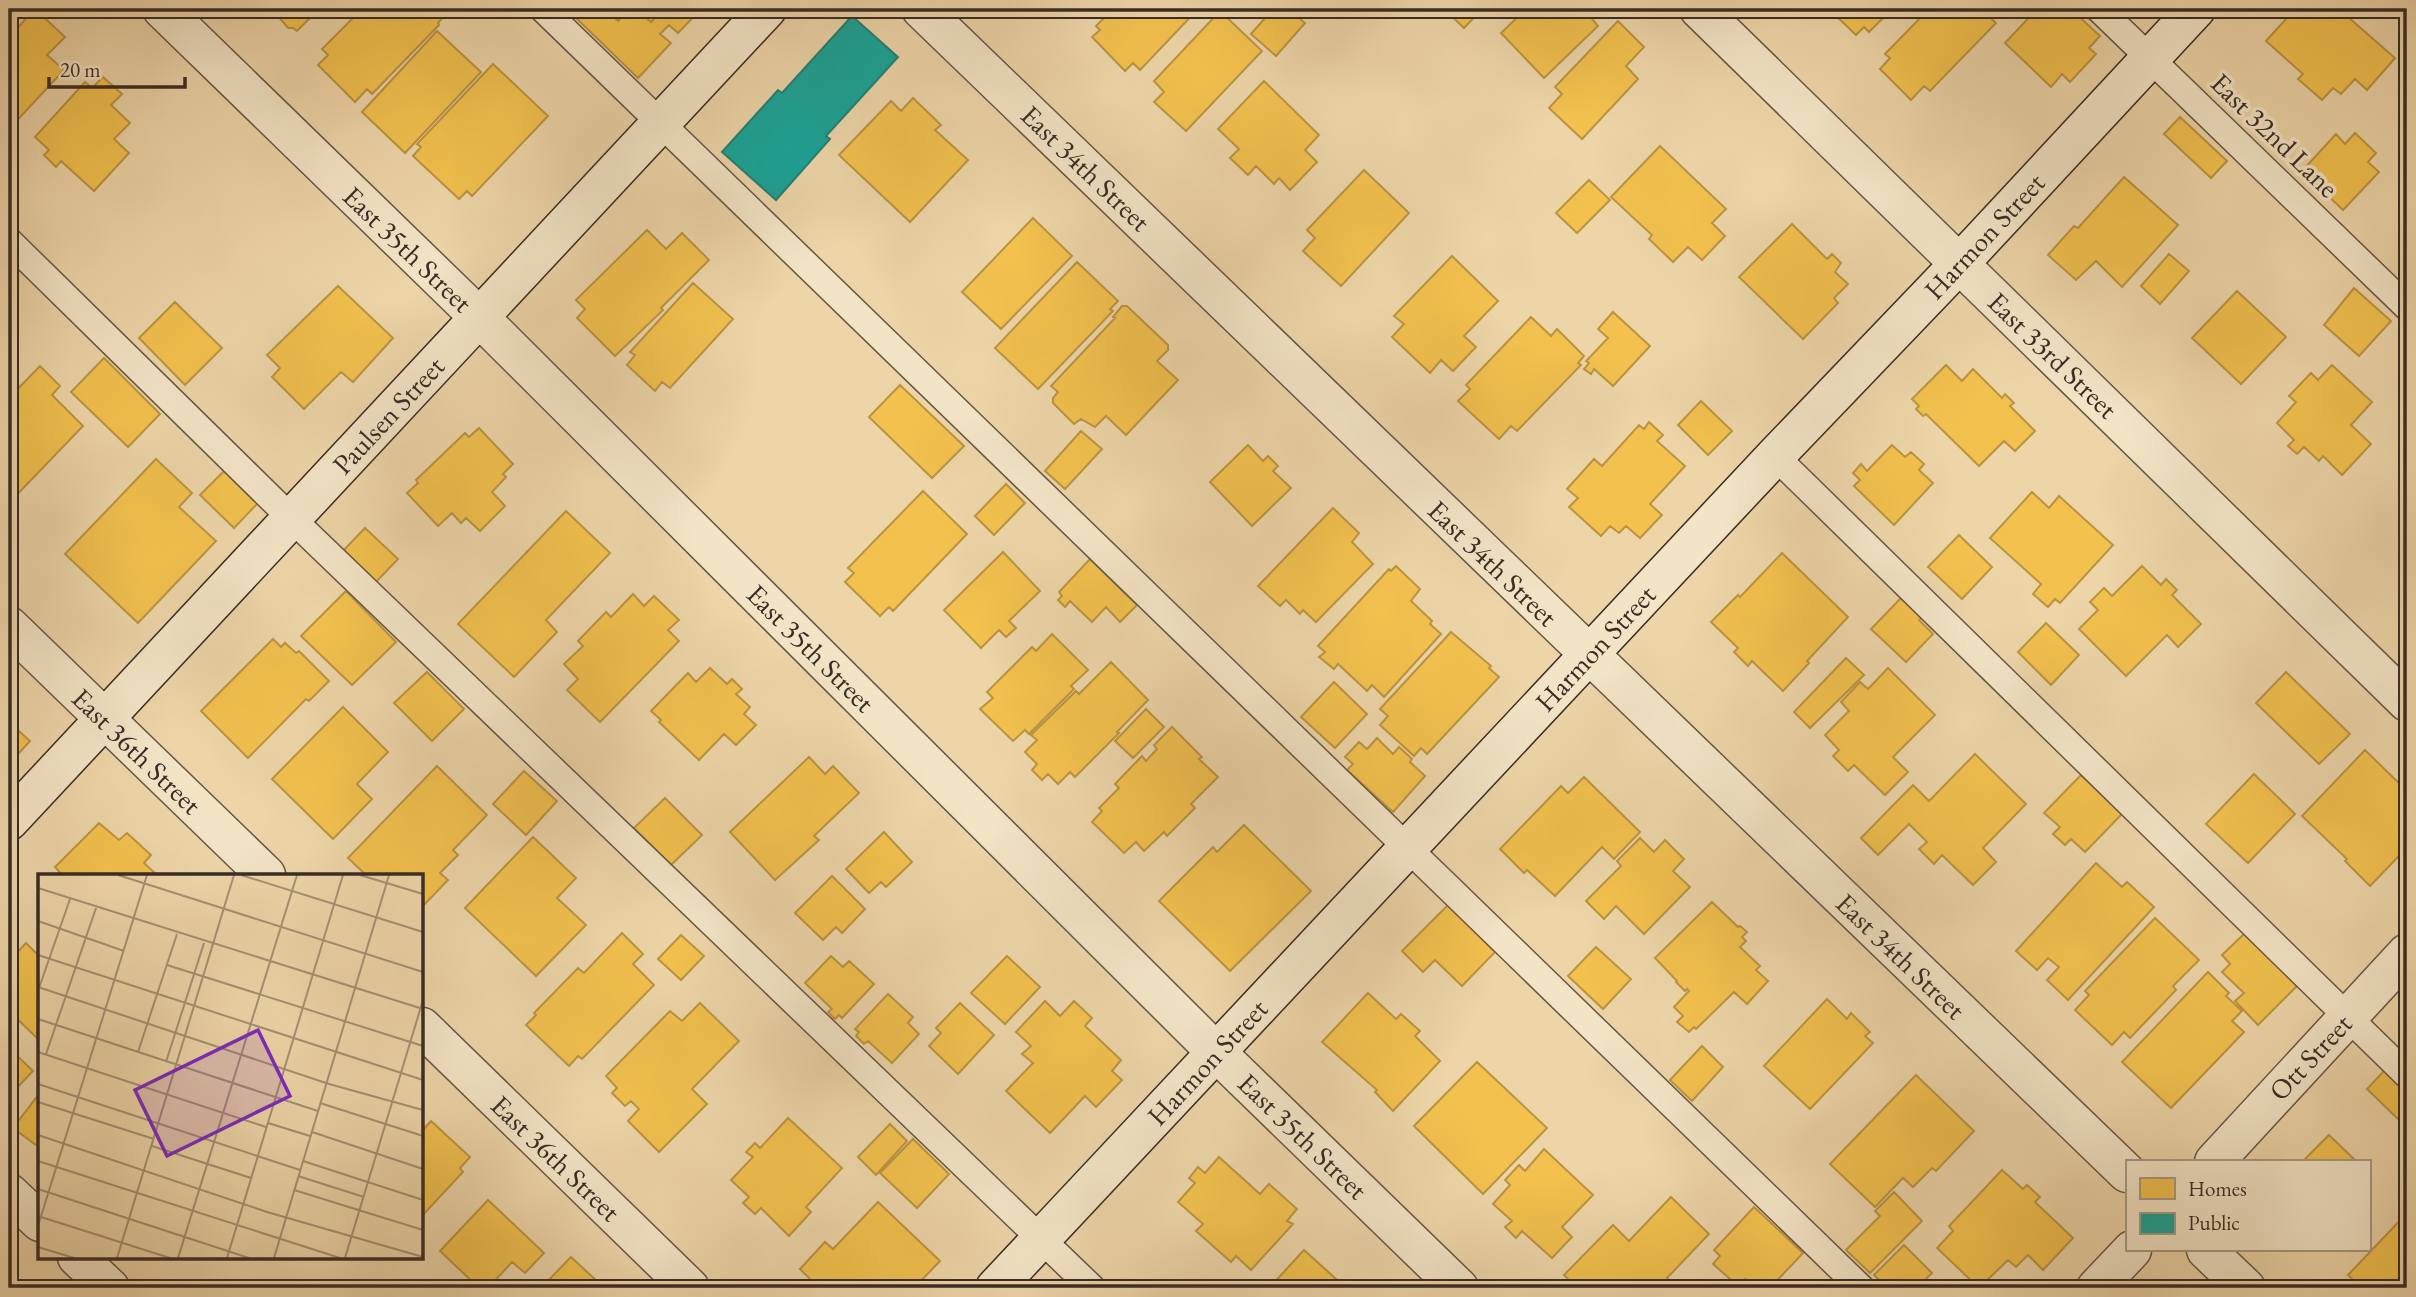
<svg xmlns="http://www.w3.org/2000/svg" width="2416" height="1297" font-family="'EB Garamond',serif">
  <rect width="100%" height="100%" fill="#edd5a8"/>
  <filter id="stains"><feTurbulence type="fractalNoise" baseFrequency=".00286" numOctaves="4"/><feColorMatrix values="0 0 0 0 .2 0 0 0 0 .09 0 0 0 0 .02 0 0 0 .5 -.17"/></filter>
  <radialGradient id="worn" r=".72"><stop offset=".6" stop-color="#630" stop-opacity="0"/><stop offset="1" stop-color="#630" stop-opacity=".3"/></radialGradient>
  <path fill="#f2c14e" stroke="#bb9442" stroke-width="2" d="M35,9L65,37L47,55L64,70L9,129V37Z
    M272,9H319L297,31L293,28H288Z
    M362,9L449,10L438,23L439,25L372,94L367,89L355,102L318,65L328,55L322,49Z
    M581,9H605L618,21L629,9H636L651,22L659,13L655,9H701L678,33L669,25L660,34L671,43L638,78L574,16Z
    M1113,9L1125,10L1198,9L1140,70L1133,63L1125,71L1092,37L1100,30L1096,26Z
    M1273,9H1288L1305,23L1276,56L1251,34Z
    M1444,9H1482L1464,28Z
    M1526,9H1584L1598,26L1544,78L1501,33Z
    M1829,9H1896L1893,12L1891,10L1869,32L1864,27L1856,35Z
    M1929,9H1981L1996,23L1930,91L1924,86L1911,100L1880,69L1890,58L1885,54Z
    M2037,9H2071L2100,36L2089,48L2096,54L2070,82L2062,74L2051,87L2005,43Z
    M2295,9H2350L2353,12L2348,17L2395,58L2367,90L2355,79L2341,94L2333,88L2322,100L2298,79L2303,74L2266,41Z
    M1220,11L1262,51L1186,131L1154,102L1164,92L1154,81Z
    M1618,21L1644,47L1626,66L1638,79L1582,139L1549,108L1562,94L1555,87Z
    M437,31L481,72L405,153L362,112Z
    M493,64L548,116L472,196L467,191L459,199L413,156L421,147L417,144Z
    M103,77L122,94L111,105L130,123L114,139L129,153L94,191L61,161L56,167L44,155L49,150L35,137L85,82L92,88Z
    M1264,81L1319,135L1305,150L1317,162L1290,190L1279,178L1274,184L1256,166L1248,175L1230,158L1239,149L1218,129Z
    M913,98L941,125L935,130L968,160L910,222L839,155L891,101L901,111Z
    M2180,117L2227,161L2211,178L2164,134Z
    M2355,133L2376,153L2368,162L2379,172L2343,210L2302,171L2336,134L2345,144Z
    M1660,146L1726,209L1712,223L1725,236L1702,260L1688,247L1673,262L1649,239L1652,235L1611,197Z
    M1364,170L1409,213L1341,286L1303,251L1315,238L1307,230Z
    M2124,177L2178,225L2122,287L2096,261L2076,280L2048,255L2074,226L2078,228Z
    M1589,180L1610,200L1577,233L1556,213Z
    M1033,218L1072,256L1001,329L962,292Z
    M1792,224L1827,259L1832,254L1841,263L1835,272L1848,284L1834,298L1838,303L1803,339L1739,277Z
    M647,230L666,249L682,233L709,260L661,308L663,310L615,356L577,318L585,309L576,300Z
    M2169,254L2189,271L2160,304L2141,286Z
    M1452,256L1498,301L1464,336L1476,347L1453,371L1441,360L1430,373L1392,337L1404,324L1394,316Z
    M1077,262L1118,301L1110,309L1113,311L1038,389L995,348Z
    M693,283L733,319L670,388L662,382L655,391L627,365L635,355L630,352Z
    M338,286L393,338L353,382L341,372L304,409L272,377L280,368L267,355Z
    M2354,288L2391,321L2359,356L2324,325Z
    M2237,291L2286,337L2241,384L2192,338Z
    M175,302L222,348L185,385L139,338Z
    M1122,306H1127L1168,345V350L1157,361L1178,380L1126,435L1106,416L1095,427L1081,419L1074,424L1053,403V398L1058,392L1051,386L1115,318L1113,317Z
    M1613,312L1650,346L1613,386L1594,369L1591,374L1584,369L1589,363L1586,361L1608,338L1598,329Z
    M1531,317L1551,336L1557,329L1584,356L1578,363L1581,365L1517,431L1511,426L1499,439L1458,401L1470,389L1466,385Z
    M104,358L160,414L128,447L71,392Z
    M1946,365L1962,381L1973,369L2002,398L2005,394L2014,403L2010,406L2035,431L2015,451L2004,441L1979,466L1926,414L1923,416L1916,409L1919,406L1912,399Z
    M2332,365L2372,402L2351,425L2371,444L2342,475L2323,456L2319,461L2304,447L2297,454L2288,446L2294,440L2277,423L2296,402L2289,396L2311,373L2318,380Z
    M40,366L60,386L52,395L83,426L9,503V398Z
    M900,385L964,446L932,478L869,417Z
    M1701,401L1732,431L1708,455L1678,425Z
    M1649,422L1663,435L1657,441L1685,466L1650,504L1662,515L1640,538L1626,526L1619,533L1610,526L1601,536L1569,507L1578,498L1567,489L1594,459L1602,466L1639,425L1644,429Z
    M479,428L513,464L503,474L506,477L492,492L505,506L480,531L466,518L461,523L452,513L438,526L407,493L418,483L416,480L465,433L469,437Z
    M1081,431L1102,449L1065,489L1045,471Z
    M1248,445L1263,461L1268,456L1278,466L1273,471L1291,488L1252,526L1210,482Z
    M1892,445L1905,457L1911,452L1924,464L1919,470L1933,483L1894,525L1854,486L1860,480L1853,473L1861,464L1867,471Z
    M156,459L192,493L179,507L216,541L138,623L65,554Z
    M224,471L258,503L234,528L200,495Z
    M1006,484L1025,503L994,535L975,516Z
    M923,491L967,534L893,611L889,607L880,616L845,582L854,573L848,568Z
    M2032,492L2049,508L2059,496L2113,545L2060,603L2055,599L2048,607L2033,594L2041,584L1990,538Z
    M1333,508L1359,533L1352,542L1373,564L1316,622L1303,610L1300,614L1286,600L1280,606L1258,586Z
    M566,511L610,553L546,620L557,632L514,677L458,624Z
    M365,528L398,559L374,584L341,553Z
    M1959,535L1992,567L1962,599L1928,567Z
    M1003,552L1040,591L1009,621L1016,628L1006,637L999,630L981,648L944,610Z
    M1782,553L1848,617L1807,661L1809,663L1783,691L1752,661L1748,666L1734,652L1738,648L1711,622L1738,595L1740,597Z
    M1090,559L1137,605L1120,622L1106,607L1092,622L1070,601L1065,607L1058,600L1062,596L1059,592Z
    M1396,566L1420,589L1411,601L1432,621L1430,624L1441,634L1384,697L1372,685L1367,691L1338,664L1334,669L1319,657L1325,652L1318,646L1389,569L1391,571Z
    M2142,566L2161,585L2166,579L2177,590L2172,595L2201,624L2178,647L2167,635L2126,676L2079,629L2098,610L2090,602L2104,588L2112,596Z
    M346,591L396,642L352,685L301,636Z
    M633,594L644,606L654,596L679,620L668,630L679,641L600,722L567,690L578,679L564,664L583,646L578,641L606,612L611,617Z
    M1902,597L1923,617L1919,620L1933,634L1906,662L1871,629Z
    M2046,623L2079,655L2051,685L2018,652Z
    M1451,632L1491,666L1489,668L1499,677L1427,754L1421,748L1414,756L1380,725L1388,716L1380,709Z
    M1052,634L1088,670L1071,686L1074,689L1029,734L1025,730L1013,741L980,709L993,698L987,692L1032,647L1036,651Z
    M273,639L281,647L285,643L296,653L299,651L329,681L309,701L306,699L248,758L201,711Z
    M1846,658L1864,675L1810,728L1794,712Z
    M1111,662L1148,700L1117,732L1119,733L1075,777L1070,772L1058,784L1048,774L1042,780L1032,770L1037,764L1025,752L1037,740L1031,735L1076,691L1079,694Z
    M710,668L727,684L732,679L742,689L736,694L750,707L744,714L756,725L736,745L724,734L699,760L659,722L661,720L651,711L688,673L696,682Z
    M1888,668L1935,715L1893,757L1908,772L1885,795L1854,765L1848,771L1833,756L1839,750L1825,735L1849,711L1841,702L1860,682L1868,689Z
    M427,672L464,709L432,741L394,703Z
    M2286,672L2350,734L2319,764L2256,703Z
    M1334,682L1367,714L1335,748L1301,717Z
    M343,707L388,752L357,784L372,799L333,839L272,779Z
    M1146,709L1164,727L1133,758L1115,741Z
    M9,722L30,741L9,764Z
    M1172,727L1202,757L1199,759L1218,777L1191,804L1195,808L1167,836L1164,832L1144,851L1136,842L1124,853L1092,822L1102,811L1099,808L1119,788L1115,784L1142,756L1146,761L1157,749L1154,745Z
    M1377,738L1393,754L1399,747L1412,759L1410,762L1425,776L1393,812L1347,770L1353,764L1345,757L1359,742L1367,749Z
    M2365,750L2407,791V860L2404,863L2398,857L2370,886L2345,861L2347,859L2302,816Z
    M1975,754L2026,804L1983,848L1996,862L1973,885L1942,855L1934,864L1919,849L1927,842L1909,824L1878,855L1861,838L1913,785L1929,801Z
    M809,757L825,774L833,766L859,793L814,836L819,840L775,880L730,832Z
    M437,766L487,815L453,850L458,855L440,873L448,880L422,907V875H366L348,858Z
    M524,771L557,801L526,835L493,804Z
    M2254,774L2295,814L2248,863L2206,824Z
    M2081,775L2122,814L2085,852L2071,839L2065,845L2053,834L2060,827L2044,813Z
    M1584,777L1640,832L1614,859L1602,847L1555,896L1527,870L1524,873L1500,849L1561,786L1568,793Z
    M665,798L702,835L671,865L634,828Z
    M99,823L119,840L127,833L151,855L144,863L157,875H62L55,867Z
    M1244,825L1311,891L1230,971L1159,901L1213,847L1217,852Z
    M884,832L912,862L886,887L881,882L869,893L846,869Z
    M533,837L576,878L557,898L586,925L536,976L465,908Z
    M1640,838L1654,852L1665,840L1684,859L1673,871L1690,887L1644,934L1616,906L1604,919L1586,901L1621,866L1617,861Z
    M2096,863L2122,887L2127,882L2154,907L2068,1000L2047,980L2059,967L2048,958L2037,970L2016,951Z
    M832,876L865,909L842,933L836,927L823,940L795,913Z
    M1712,902L1738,927L1740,926L1747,932L1742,937L1746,941L1740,947L1760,966L1756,970L1768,981L1747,1004L1734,992L1696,1029L1694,1027L1689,1032L1677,1022L1683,1016L1674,1007L1689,991L1687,989L1685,991L1676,982L1677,981L1655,958Z
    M1448,905L1495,952L1462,986L1435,960L1423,972L1402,951Z
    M2155,918L2199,960L2173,986L2176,990L2130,1038L2124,1032L2112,1045L2075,1010L2089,995L2085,991Z
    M622,933L643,954L633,964L654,985L582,1059L578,1056L569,1066L526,1025L536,1015L534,1013L578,968L584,973Z
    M2245,933L2297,986L2258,1025L2235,1001L2244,993L2222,972L2230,964L2222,955Z
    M681,935L704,956L681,980L658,959Z
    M26,943L40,957V1037L38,1039L9,1011V961Z
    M1596,947L1631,979L1603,1009L1568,976Z
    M831,956L843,967L849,961L874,984L842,1018L839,1015L835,1019L828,1012L832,1009L805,983Z
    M1007,956L1040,987L1005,1024L971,993Z
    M2208,972L2229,993L2226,996L2242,1011L2232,1021L2244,1032L2171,1108L2122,1062Z
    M1368,993L1396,1019L1401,1014L1420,1031L1415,1036L1440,1061L1393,1111L1375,1092L1377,1090L1322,1042Z
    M888,994L913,1017L908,1023L919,1034L892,1063L868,1041L864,1044L856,1036L859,1032L855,1029Z
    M1827,999L1847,1019L1851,1013L1870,1032L1865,1036L1873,1043L1810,1109L1764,1066Z
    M1045,1001L1060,1016L1074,1001L1092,1018L1085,1026L1121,1060L1112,1071L1122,1080L1096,1107L1085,1096L1050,1133L1006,1091L1033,1063L1022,1054L1031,1046L1016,1032Z
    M700,1003L739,1041L692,1089L707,1104L659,1152L628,1121L639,1109L631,1101L625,1106L612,1093L617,1088L606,1076L670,1011L682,1021Z
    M960,1003L994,1035L958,1074L929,1046L941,1033L936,1028Z
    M1702,1046L1723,1067L1692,1101L1670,1080Z
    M9,1048L33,1071L9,1096Z
    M1477,1062L1547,1128L1483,1194L1414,1126Z
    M2385,1070L2407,1092V1109L2398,1119L2367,1089Z
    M1916,1075L1974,1131L1936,1171L1932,1168L1913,1187L1903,1178L1875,1207L1830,1164Z
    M39,1094L40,1095V1148L13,1128Z
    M788,1118L842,1168L806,1207L811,1212L789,1236L761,1208L755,1214L743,1203L749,1197L731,1180L753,1157L746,1152L755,1143L760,1148Z
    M431,1121L470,1157L460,1168L463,1172L422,1216V1131Z
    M890,1124L907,1141L876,1175L858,1157Z
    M2329,1135L2357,1162H2302Z
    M913,1139L949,1174L917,1208L880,1173Z
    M1544,1149L1593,1195L1562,1227L1572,1237L1552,1258L1522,1231L1516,1238L1505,1227L1512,1221L1493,1204L1510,1185L1505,1180L1519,1165L1525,1171Z
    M1219,1157L1260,1194L1269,1184L1297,1209L1287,1221L1293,1224L1251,1270L1236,1256L1231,1262L1196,1231L1203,1224L1178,1202L1195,1183L1189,1178L1198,1167L1205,1173Z
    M2002,1170L2023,1189L2027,1185L2040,1197L2035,1202L2073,1238L2043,1270L2028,1255L2016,1267L2008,1260L1979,1288L1937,1248L1953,1231L1949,1226Z
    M1894,1192L1922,1221L1870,1273L1846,1250L1880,1216L1875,1211Z
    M1671,1197L1709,1234L1667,1278L1675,1285L1672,1288H1577L1564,1275L1613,1225L1629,1241Z
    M488,1200L544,1253L525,1273L512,1262L488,1288H479L440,1251Z
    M878,1202L940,1261L914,1288H803L811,1280L800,1269L825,1242L833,1249Z
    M1754,1207L1803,1253L1770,1288H1755L1745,1279L1738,1286L1713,1264L1720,1256L1714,1250Z
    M2407,1213V1288H2361L2348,1275Z
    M1904,1245L1932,1273L1917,1288H1887L1874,1275Z
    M1304,1250L1346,1288H1269Z
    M571,1257L599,1283L594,1288H541Z"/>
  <path fill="#17a398" stroke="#227f76" stroke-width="2" d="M852,16L898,57L826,136L830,139L776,200L722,152L778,90L782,93Z"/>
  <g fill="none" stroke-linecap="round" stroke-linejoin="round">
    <g stroke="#675646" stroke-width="29">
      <path id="lane" d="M543,9L1861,1288
        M2099,9L2407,307
        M9,241L291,518L1092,1288
        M1775,456L2407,1075"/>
    </g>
    <g stroke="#675646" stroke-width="41">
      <path id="street" d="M162,9L479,317L1216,1052L1459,1288
        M921,9L2127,1173
        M1699,9L2407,702
        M9,626L266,875
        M422,1027L690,1288
        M2214,1162L2407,953
        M9,1193L40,1222
        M2206,1250L2246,1288
        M77,1257L110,1288
        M2096,1288L2132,1250"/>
    </g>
    <g stroke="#3a2b26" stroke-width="41">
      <path id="secondary" d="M9,821L767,9
        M995,1288L1775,456L1959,264L2196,9"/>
    </g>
    <use href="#lane" stroke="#f3e4c6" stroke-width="26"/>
    <use href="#street" stroke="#f3e4c6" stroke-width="38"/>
    <use href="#secondary" stroke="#f3e4c6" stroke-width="38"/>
  </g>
  <g text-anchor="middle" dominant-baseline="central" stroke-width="7" stroke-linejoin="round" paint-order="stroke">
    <g font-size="28" fill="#3a2b26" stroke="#f3e4c6">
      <text transform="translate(2275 135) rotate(44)">East 32nd Lane</text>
      <text transform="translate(1086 168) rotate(44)">East 34th Street</text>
      <text transform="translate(1984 236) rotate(-47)">Harmon Street</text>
      <text transform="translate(408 249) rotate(44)">East 35th Street</text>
      <text transform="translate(2053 355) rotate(44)">East 33rd Street</text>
      <text transform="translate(388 415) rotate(-47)">Paulsen Street</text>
      <text transform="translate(1493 563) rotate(44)">East 34th Street</text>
      <text transform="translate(811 648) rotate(45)">East 35th Street</text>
      <text transform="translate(1595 648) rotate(-47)">Harmon Street</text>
      <text transform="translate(137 751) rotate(44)">East 36th Street</text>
      <text transform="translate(1901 956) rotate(44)">East 34th Street</text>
      <text transform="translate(2310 1057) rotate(-47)">Ott Street</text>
      <text transform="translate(1207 1062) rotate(-47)">Harmon Street</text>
      <text transform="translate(1303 1136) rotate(44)">East 35th Street</text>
      <text transform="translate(556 1158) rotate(44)">East 36th Street</text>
    </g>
  </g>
  <g transform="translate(38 874)">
    <rect width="385" height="385" fill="#edd5a8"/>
    <path fill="none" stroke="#a59174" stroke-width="2" d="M80,1L385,98M203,1L385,58M322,1L385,20M0,14L385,135M0,47L86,77M0,81L385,206M129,91L385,172M0,113L291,210L385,236M1,114L32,25M0,145L280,237M0,178L228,253M100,178L139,60M8,180L58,34M128,188L166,69M0,210L262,296M0,228L116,265M282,229L385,262M230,249L272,262M274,258L385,295M0,261L229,338L385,383M114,272L213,304M0,287L302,384M265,287L385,326M260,302L326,323M0,315L211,384M256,316L385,356M0,342L132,384M0,352L109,1M0,373L36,384M79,384L196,1M140,384L259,1M189,384L305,1M236,384L351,1M307,384L385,126"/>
    <path fill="#7b2cbf" fill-opacity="0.15" stroke="#7b2cbf" stroke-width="3.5" d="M220,156L252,222L129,282L97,216Z"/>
    <rect width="385" height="385" fill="none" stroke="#3a2b26" stroke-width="3.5"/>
  </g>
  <rect width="2416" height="1297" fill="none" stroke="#edd5a8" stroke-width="35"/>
  <rect x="10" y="10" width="2395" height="1276" fill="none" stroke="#3a2b26" stroke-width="3.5"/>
  <rect x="18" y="18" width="2381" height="1262" fill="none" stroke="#3a2b26" stroke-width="2"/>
  <rect x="2126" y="1160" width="245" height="91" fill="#f3e4c6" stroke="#a99a86" stroke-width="2"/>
  <rect x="2140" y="1178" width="35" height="21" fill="#f2c14e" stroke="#a99a86" stroke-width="2"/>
  <text x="2188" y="1196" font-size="21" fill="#3a2b26">Homes</text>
  <rect x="2140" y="1213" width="35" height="21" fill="#17a398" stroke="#a99a86" stroke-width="2"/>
  <text x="2188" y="1230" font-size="21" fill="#3a2b26">Public</text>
  <path d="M49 77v10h136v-10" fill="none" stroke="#3a2b26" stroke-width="3.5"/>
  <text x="60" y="77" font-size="21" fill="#3a2b26" stroke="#f3e4c6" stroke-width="5" paint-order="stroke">20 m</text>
  <rect width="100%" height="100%" filter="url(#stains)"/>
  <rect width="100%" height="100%" fill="url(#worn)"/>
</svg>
